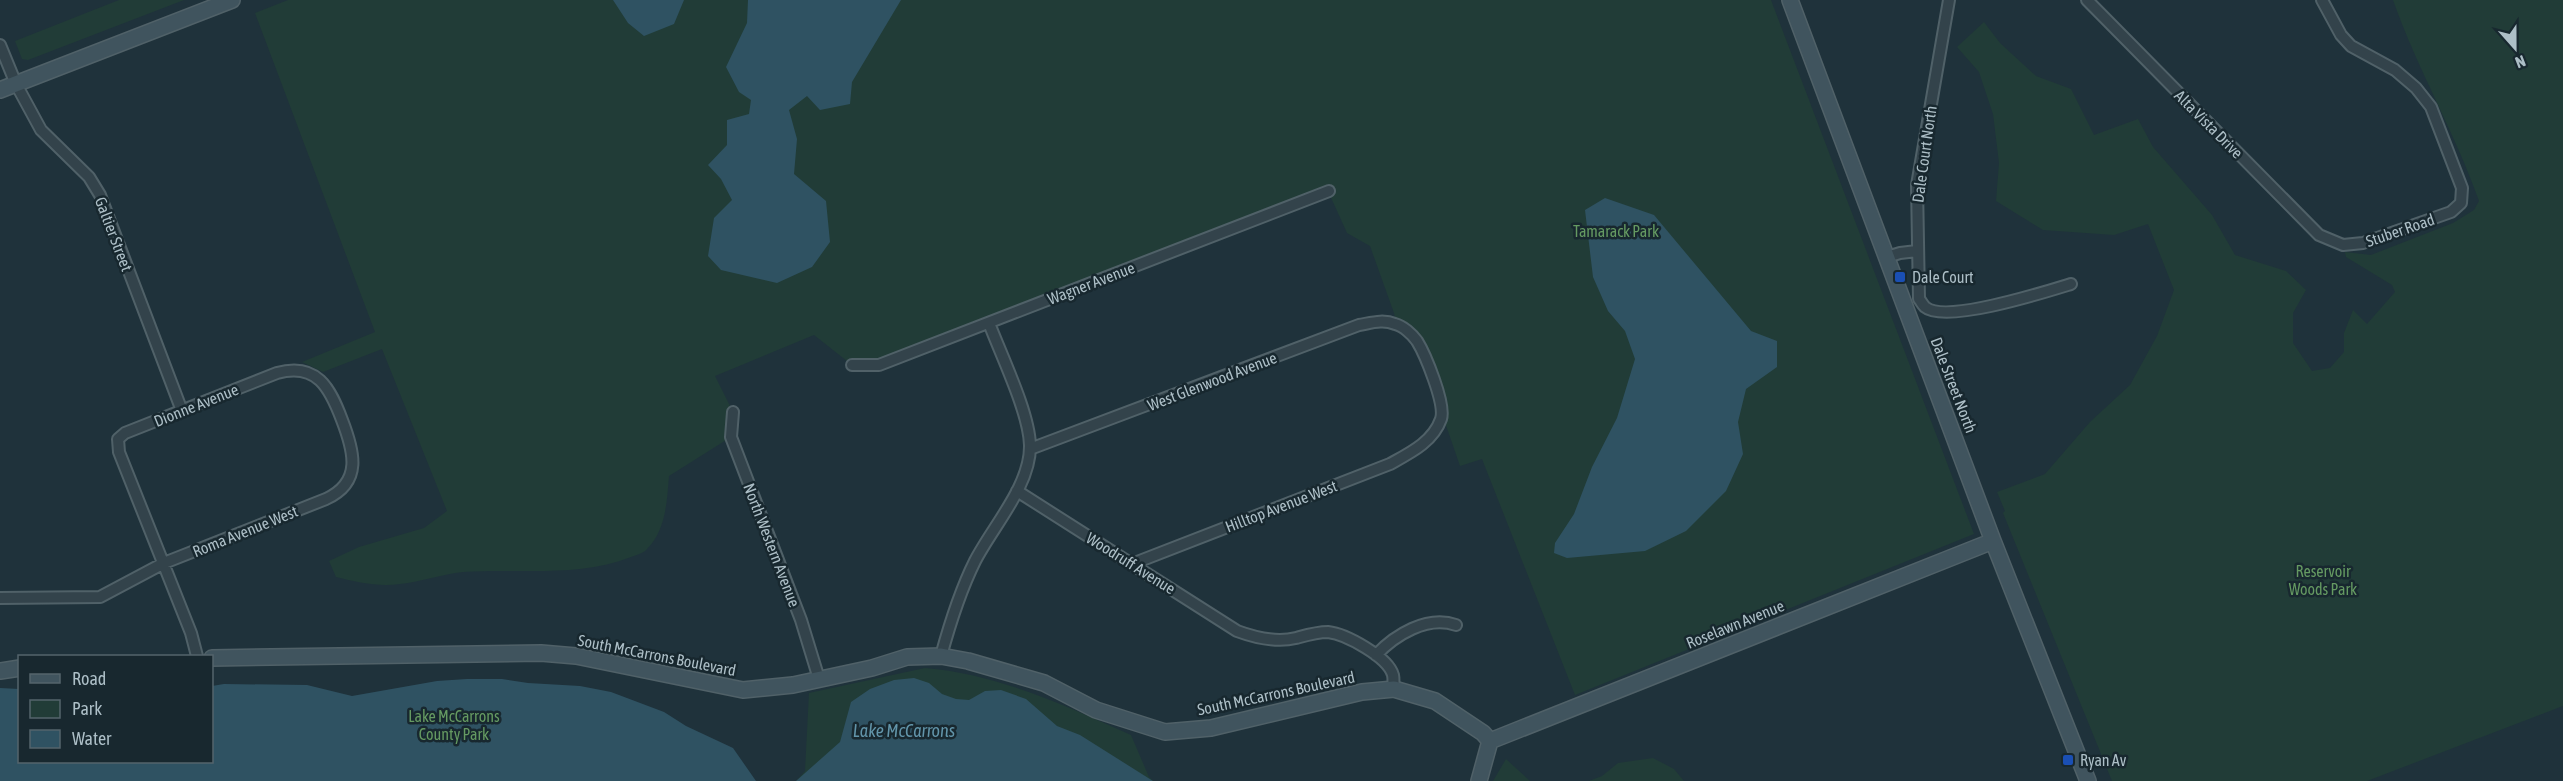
<svg xmlns="http://www.w3.org/2000/svg" width="2563" height="781" font-family="'Asap Condensed',sans-serif">
  <rect width="100%" height="100%" fill="#1f323b"/>
  <path fill="#213c37" d="M119,0H184L28,60L22,59L15,41Z
    M288,0H1771L1974,534L1575,695L1482,459L1460,466L1417,341L1396,324L1394,313L1370,246L1347,233L1328,191L879,365H852L814,335L715,376L733,412L731,437L669,476C667,501 666,530 647,549C644,553 636,555 631,557C578,578 519,568 463,572C442,574 421,582 400,584C378,587 357,582 336,577L329,561L359,547L424,528L447,511L382,349L323,372L302,362L375,332L255,13Z
    M2393,0H2563V706L2367,781H2112L2003,513L2005,511L1997,492L2045,474L2090,422L2130,385L2157,336L2174,290L2148,224L2114,235L2043,230L1996,201L1999,163L1993,114L1979,72L1957,47L1984,22L2000,43L2036,76L2071,89L2094,135L2138,119L2153,147L2212,215L2235,255L2286,271L2306,290L2293,313V343L2312,371L2330,368L2344,352V333L2353,310L2367,324L2395,292L2392,285L2346,257L2345,252L2371,255L2453,223L2474,210L2479,201C2455,132 2417,69 2393,0Z
    M925,668C998,674 1066,706 1131,735L1149,777L1153,781H796L805,771L809,693Z
    M1653,758L1674,769L1684,781H1589L1602,776L1618,763Z
    M1506,759L1530,781H1493Z"/>
  <path fill="#2f5262" d="M613,0H684L674,24L644,36L628,23Z
    M748,0H901L852,82L850,104L820,110L807,96L789,110L797,139L794,174L826,201L830,242L812,267L777,283L721,270L708,256L714,218L732,200L721,179L708,165L727,145V120L749,114L751,100L739,92L726,67L747,23Z
    M1605,198L1654,215L1751,331L1777,341V367L1746,389L1738,422L1743,454L1726,491L1686,531L1645,551L1567,558L1554,553L1555,543L1574,514L1592,467L1617,418L1635,359L1625,331L1608,311L1593,277L1585,210Z
    M914,678L929,683L942,694L956,699L969,700L985,691L1001,690L1026,699L1057,726L1080,735L1153,781H796L840,742L851,702L870,689L894,680Z
    M467,679H502L528,683L580,686L611,692L664,712L686,726L733,748L756,781H0V688L19,689L20,762H212V686L224,684L307,685L352,696L437,681Z"/>
  <g fill="none" stroke-linecap="round" stroke-linejoin="round">
    <g stroke="#506168" stroke-width="14">
      <path id="street" d="M1949,0L1917,185L1919,299C1921,301 1922,304 1925,307C1945,324 2045,292 2071,284
        M2087,0L2319,235L2343,245L2363,243L2451,212L2461,203L2462,188L2431,107L2416,88L2395,70L2351,46L2341,35L2322,0
        M0,45L16,84L41,130L89,177L100,195L182,411
        M1887,257L1900,253L1917,251
        M852,365H879L1329,191
        M733,412L731,437L801,620L819,679
        M1030,449L1359,325C1371,323 1383,319 1395,324C1403,326 1412,334 1417,341C1425,354 1446,404 1441,419C1433,442 1410,453 1390,464L1132,564
        M1017,491L1237,631C1256,638 1276,643 1296,638C1307,635 1317,632 1328,632C1346,634 1388,657 1393,675C1394,679 1393,685 1394,689
        M0,598L100,597L164,563L326,499C363,482 354,451 342,420C330,388 317,362 277,373L125,433L118,439L119,452L191,633L197,656
        M1376,655C1395,635 1427,615 1456,625
        M941,656C950,623 960,591 975,561C993,526 1031,485 1030,445C1029,412 1001,355 989,323"/>
    </g>
    <g stroke="#506168" stroke-width="18">
      <path id="secondary" d="M1790,0L1993,541L2088,781
        M0,90L232,0
        M212,658L541,653L576,656L743,690L793,685L872,668L907,657L941,656L968,661L1044,683L1096,710L1165,732L1211,728L1362,692L1394,689L1435,701L1483,733L1490,741
        M0,671L20,668
        M1490,741L1993,541
        M1479,781L1490,741"/>
    </g>
    <use href="#street" stroke="#33434b" stroke-width="10"/>
    <use href="#secondary" stroke="#40545e" stroke-width="15"/>
  </g>
  <g fill="#1a4fb4" stroke="#18282f" stroke-width="2">
    <rect x="1894" y="271" width="12" height="12" rx="3"/>
    <rect x="2062" y="754" width="12" height="12" rx="3"/>
  </g>
  <g text-anchor="middle" dominant-baseline="central" stroke-width="5" stroke-linejoin="round" paint-order="stroke">
    <g font-size="16" fill="#adbfc7" stroke="#18282f">
      <text transform="translate(2209 124) rotate(45)">Alta Vista Drive</text>
      <text transform="translate(1924 154) rotate(-82)">Dale Court North</text>
      <text transform="translate(2400 230) rotate(-19)">Stuber Road</text>
      <text transform="translate(114 234) rotate(69)">Galtier Street</text>
      <text transform="translate(1091 283) rotate(-21)">Wagner Avenue</text>
      <text transform="translate(1212 381) rotate(-21)">West Glenwood Avenue</text>
      <text transform="translate(1954 385) rotate(69)">Dale Street North</text>
      <text transform="translate(196 405) rotate(-22)">Dionne Avenue</text>
      <text transform="translate(1281 506) rotate(-21)">Hilltop Avenue West</text>
      <text transform="translate(245 531) rotate(-22)">Roma Avenue West</text>
      <text transform="translate(772 545) rotate(69)">North Western Avenue</text>
      <text transform="translate(1131 563) rotate(32)">Woodruff Avenue</text>
      <text transform="translate(1735 624) rotate(-22)">Roselawn Avenue</text>
      <text transform="translate(657 655) rotate(11)">South McCarrons Boulevard</text>
      <text transform="translate(1276 693) rotate(-12)">South McCarrons Boulevard</text>
    </g>
    <g font-size="16" fill="#659a62" stroke="#18282f">
      <text x="1616" y="231">Tamarack Park</text>
      <text x="2323" y="571">Reservoir<tspan x="2323" dy="18">Woods Park</tspan></text>
      <text x="454" y="716">Lake McCarrons<tspan x="454" dy="18">County Park</tspan></text>
    </g>
    <g font-size="16" fill="#adbfc7" stroke="#18282f" text-anchor="start">
      <text x="1912" y="277">Dale Court</text>
      <text x="2080" y="760">Ryan Av</text>
    </g>
    <g font-size="18" font-style="italic" fill="#6295aa" stroke="#18282f">
      <text x="904" y="730">Lake McCarrons</text>
    </g>
  </g>
  <rect x="18" y="655" width="195" height="108" fill="#18282f" stroke="#54646c" stroke-width="1.5"/>
  <rect x="30" y="674" width="30" height="9" fill="#40545e" stroke="#54646c" stroke-width="1.5"/>
  <text x="72" y="685" font-size="18" fill="#adbfc7">Road</text>
  <rect x="30" y="700" width="30" height="18" fill="#213c37" stroke="#54646c" stroke-width="1.5"/>
  <text x="72" y="715" font-size="18" fill="#adbfc7">Park</text>
  <rect x="30" y="730" width="30" height="18" fill="#2f5262" stroke="#54646c" stroke-width="1.5"/>
  <text x="72" y="745" font-size="18" fill="#adbfc7">Water</text>
  <g transform="translate(2515 48) rotate(159)" stroke="#18282f" stroke-width="4.5" paint-order="stroke">
  <path d="M0-4.5L10 22L0 15L-10 22Z" fill="#adbfc7"/>
  <text y="-9" font-size="16" font-weight="bold" text-anchor="middle" fill="#adbfc7">N</text>
  </g>
</svg>
